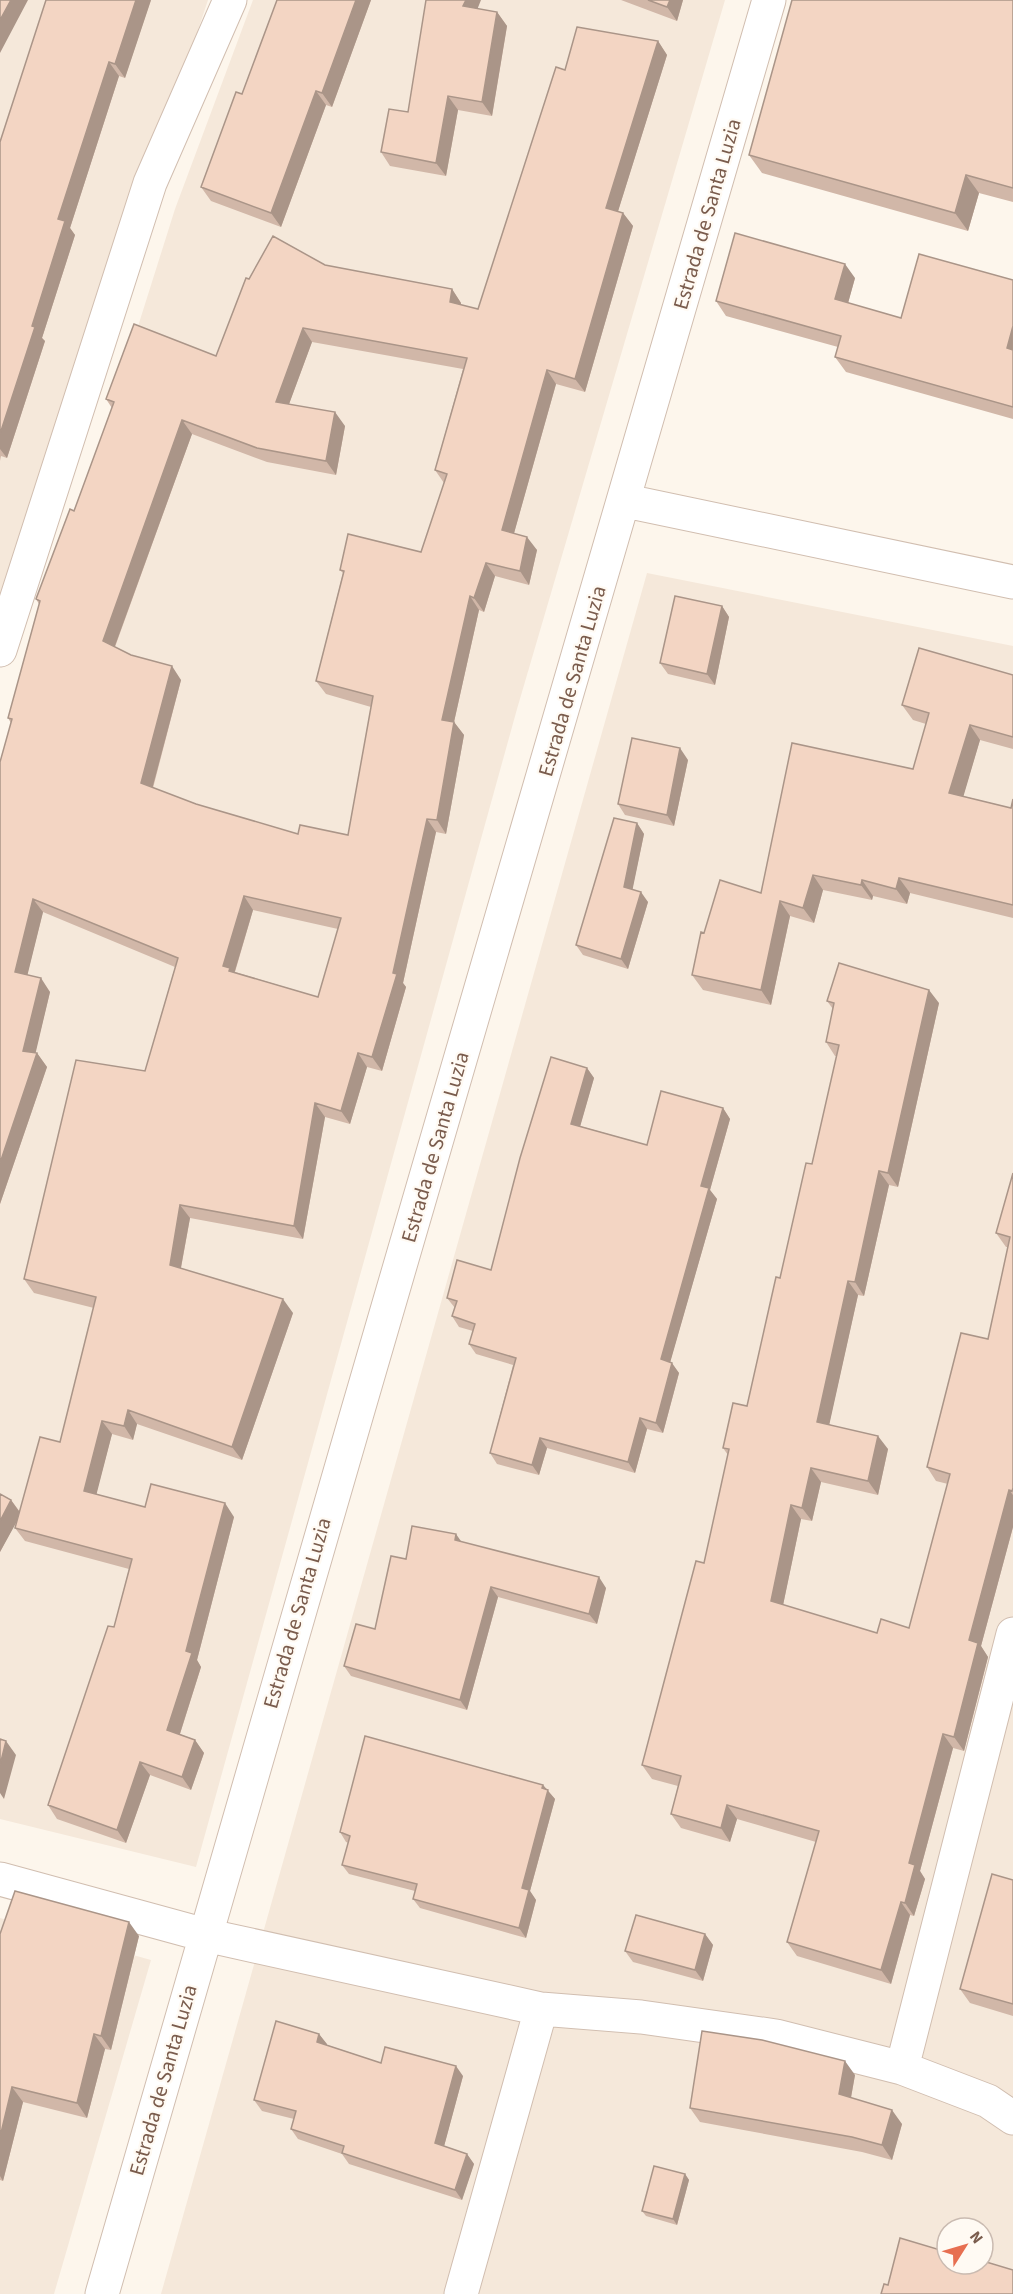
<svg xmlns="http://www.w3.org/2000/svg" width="1013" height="2294" font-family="'Source Sans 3',sans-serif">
  <rect width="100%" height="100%" fill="#fdf6ec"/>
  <path fill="#f5e8da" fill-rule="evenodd" d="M0,0H208L0,624Z
    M253,0H725L517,709L196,1867L0,1819V764L175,209Z
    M647,573L1013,646V2294H161ZM947,2228H983V2264H947Z
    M0,1918L151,1960L54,2294H0Z"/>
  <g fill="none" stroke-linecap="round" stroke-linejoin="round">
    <g stroke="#d1beb0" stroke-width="35">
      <path id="minor" d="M626,501L1013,582
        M0,650L150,183L230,0
        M0,1879L205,1935L541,2009L641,2017L776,2036L902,2068L988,2101L1013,2118
        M902,2068L1013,1634
        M102,2294C320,1528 550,766 769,0
        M461,2294L541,2009"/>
    </g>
    <use href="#minor" stroke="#fff" stroke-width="33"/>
  </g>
  <path fill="#d1b7a8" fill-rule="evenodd" d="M151,0L125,78L119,76L70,228L75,235L42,338L45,341L7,458L1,456L0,461V142Z
    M277,0H371L332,107L326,105L281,227L211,201L201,187L242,94Z
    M621,0H683L677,21Z
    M1013,0V202L979,193L968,231L762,173L749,155Z
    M477,9L497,12L507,26L492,116L458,110L446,176L390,166L381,152Z
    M658,41L667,55L618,211L623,213L633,226L585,392L556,384L514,533L537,550L529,585L495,576L484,612L479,610L454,722L464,735L446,834L436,832L403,983L406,987L382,1071L367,1067L350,1124L325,1117L303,1239L190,1218L181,1268L293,1313L242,1460L137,1424L133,1440L112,1434L96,1494L145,1507L234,1517L197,1660L201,1667L180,1734L195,1740L204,1753L191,1790L150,1775L126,1843L57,1819L48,1805L114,1627L129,1569L25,1541L15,1528L17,1520L0,1552V1494L11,1500L20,1512L60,1442L94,1308L34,1293L24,1279L145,1071L175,967L43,912L27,975L50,992L35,1053H37L47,1067L0,1204L11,723L8,718L39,604L36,599L74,511L112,408L106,399L216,356L249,279L325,265L452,289L461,303V305L478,309L565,70ZM312,342L463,369L435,470L444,483L421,552L340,570L343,573L316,681L326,694L371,707L348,835L298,834L196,804L153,788L181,680L115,647L192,434L267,462L336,475L345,426L289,404ZM253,910L338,929L318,997L235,972Z
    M855,278L848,303L901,318L1013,280V419L846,372L835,357L838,347L726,316L716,301Z
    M722,606L729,617L715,685L668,674L660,663Z
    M1013,675V749L980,740L963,796L1011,808L1013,799V918L910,893L907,904L873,896L872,900L823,890L814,923L790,916L771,1005L703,990L692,975L704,933L761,893L913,769L926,724L913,720L902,705Z
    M688,760L674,826L625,815L618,804Z
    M637,823L644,834L632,890L648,902L628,969L583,955L576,945Z
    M827,1001L939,1003L898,1187L889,1185L864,1296L858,1295L829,1424L888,1449L878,1495L821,1482L812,1521L801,1519L783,1605L877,1633L909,1628L948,1484L936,1481L927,1467L988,1339L1008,1247H1006L996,1233L1013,1173V1527L981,1646L988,1657L964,1751L953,1748L920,1871L925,1879L914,1916L910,1915L891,1984L797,1956L787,1942L816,1842L737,1819L730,1842L681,1828L671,1814L678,1786L652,1779L642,1765L704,1563L728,1455L723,1448L747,1406L780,1278L812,1164L837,1056H835L826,1042L833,1009Z
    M587,1068L594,1078L580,1126L647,1145L723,1108L730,1119L710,1190L717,1199L670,1362L679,1373L663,1433L647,1429L635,1473L547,1448L539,1475L497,1464L490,1453L513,1365L476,1354L469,1344L473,1331L459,1327L452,1316L455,1308L447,1298L491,1270Z
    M461,1542L606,1588L597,1624L498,1597L467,1710L351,1676L344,1666L375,1629L406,1559Z
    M543,1785L555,1799L530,1891L536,1900L526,1938L420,1908L413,1899L415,1891L349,1874L342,1865L349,1843L346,1842L340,1832Z
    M1013,1880V2016L970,2003L960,1989Z
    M0,1934L139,1936L111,2050L105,2049L87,2118L23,2102L3,2181L0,2180Z
    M705,1934L713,1945L703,1981L633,1962L625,1951Z
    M319,2034L327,2045L381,2063L463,2076L444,2146L467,2154L474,2164L462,2200L349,2164L342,2154L298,2139L291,2129L294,2119L262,2111L254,2100Z
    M855,2075L851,2098L902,2124L892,2160L862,2152L700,2122L690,2108Z
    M685,2174L689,2180L677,2225L646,2216L642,2211Z"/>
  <path fill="#aa9588" d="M11,0H28L0,53V20Z
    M136,0H151L125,78L115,64Z
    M356,0H371L332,107L322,93Z
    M466,0H481L473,20L463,6Z
    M670,0H683L677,21L667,7Z
    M497,12L507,26L492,116L482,102Z
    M658,41L667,55L615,221L606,208Z
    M109,62L119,76L70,228L75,235L42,338L45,341L7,458L0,449V434L32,326L58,219Z
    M316,91L326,105L281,227L271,213Z
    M448,96L458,110L446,176L436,163Z
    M966,175L979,193L968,231L955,213Z
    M623,213L633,226L585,392L575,379Z
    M845,264L855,278L845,314L835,299Z
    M452,289L461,303L459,315L450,302Z
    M1013,326V357L1007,348Z
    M303,328L312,342L285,415L276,402Z
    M547,370L556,384L511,544L502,530Z
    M335,412L345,426L336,475L326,461Z
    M182,420L192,434L112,654L103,641Z
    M527,537L537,550L529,585L520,571Z
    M486,563L495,576L484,612L474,598Z
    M470,596L479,610L454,722L464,735L446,834L437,820L442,720Z
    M722,606L729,617L715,685L707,674Z
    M172,666L181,680L150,797L141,783Z
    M970,725L980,740L960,808L949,793Z
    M680,748L688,760L674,826L667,815Z
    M427,819L436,832L403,983L406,987L382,1071L372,1057L393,973Z
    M637,823L644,834L631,897L624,887Z
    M813,875L823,890L814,923L803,908Z
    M899,878L910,893L907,904L896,889Z
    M862,880L873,896L872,900L861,885Z
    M641,892L648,902L628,969L621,959Z
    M244,896L253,910L234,974L240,981L223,966Z
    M33,899L43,912L25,985L15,972Z
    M780,901L790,916L771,1005L761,990Z
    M41,978L50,992L33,1064L23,1051Z
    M929,990L939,1003L898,1187L888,1173Z
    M37,1053L47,1067L0,1204V1163Z
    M358,1053L367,1067L350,1124L341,1111Z
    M587,1068L594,1078L578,1134L571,1124Z
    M315,1103L325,1117L303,1239L294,1226Z
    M723,1108L730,1119L710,1190L717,1199L668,1370L661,1359L701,1186Z
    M879,1171L889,1185L864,1296L855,1282Z
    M180,1205L190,1218L179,1278L170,1265Z
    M848,1281L858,1295L827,1435L817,1422Z
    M283,1299L293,1313L242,1460L232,1447Z
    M672,1363L679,1373L663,1433L656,1423Z
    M128,1410L137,1424L133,1440L124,1426Z
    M640,1418L647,1429L635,1473L628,1462Z
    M102,1421L112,1434L94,1504L84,1491Z
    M878,1436L888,1449L878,1495L868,1481Z
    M540,1438L547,1448L539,1475L532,1465Z
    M811,1468L821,1482L812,1521L802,1508Z
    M1009,1490L1013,1495V1527L981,1646L988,1657L964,1751L954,1737L969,1640Z
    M11,1500L21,1514L0,1552V1521Z
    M225,1503L234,1517L197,1660L201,1667L177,1743L167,1730L186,1651Z
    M791,1505L801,1519L781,1615L771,1601Z
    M456,1534L463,1544L455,1540Z
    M599,1577L606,1588L597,1624L589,1614Z
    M491,1587L498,1597L467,1710L460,1700Z
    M943,1734L953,1748L920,1871L925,1879L914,1916L905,1903L909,1863Z
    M195,1740L204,1753L191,1790L182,1777Z
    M6,1741L16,1755L4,1799L0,1793V1765Z
    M140,1762L150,1775L126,1843L117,1830Z
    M543,1785L555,1799L530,1891L536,1900L526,1938L519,1928L522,1888Z
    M727,1805L737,1819L730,1842L721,1828Z
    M901,1902L910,1915L891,1984L881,1970Z
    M129,1922L139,1936L111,2050L101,2036Z
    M705,1934L713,1945L703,1981L695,1970Z
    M94,2034L105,2049L87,2118L77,2103Z
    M319,2034L327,2044L325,2052L317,2042Z
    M845,2061L855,2075L849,2108L839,2094Z
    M456,2066L463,2076L442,2154L435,2143Z
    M12,2087L23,2102L3,2181L0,2176V2137Z
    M892,2110L902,2124L892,2160L882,2145Z
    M467,2154L474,2164L462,2200L455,2190Z
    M685,2174L689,2180L677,2225L673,2219Z"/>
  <path fill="#f3d5c3" stroke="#aa9588" stroke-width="1.5" fill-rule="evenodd" d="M0,0H11L0,20Z
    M46,0H136L115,64L109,62L58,219L65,221L32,326L35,327L0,434V142Z
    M277,0H356L322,93L316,91L271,213L201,187L236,92L242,94Z
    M426,0H466L463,6L497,12L482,102L448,96L436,163L381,152L389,109L408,112Z
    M648,0H670L667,7Z
    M792,0H1013V188L966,175L955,213L749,155Z
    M577,27L658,41L606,208L623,213L575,379L547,370L502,530L527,537L520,571L486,563L474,598L470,596L442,720L454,722L437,820L427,819L393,973L397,974L372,1057L358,1053L341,1111L315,1103L294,1226L180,1205L170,1265L283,1299L232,1447L128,1410L124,1426L102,1421L84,1491L145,1507L151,1484L225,1503L186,1651L192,1653L167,1730L195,1740L182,1777L140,1762L117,1830L48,1805L108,1626L114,1627L132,1559L15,1528L40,1437L60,1442L96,1297L24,1279L76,1060L145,1071L178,958L33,899L15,972L41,978L23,1051L37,1053L0,1163V762L12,719L8,718L40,601L36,599L70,509L74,511L114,402L106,399L134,324L216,356L246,278L249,279L273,236L325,265L452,289L450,302L478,309L556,67L565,70ZM303,328L467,358L435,470L447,474L421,552L348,534L340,570L344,571L316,681L373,696L348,835L300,825L298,834L196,804L141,783L172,666L131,655L103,641L182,420L257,448L326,461L335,412L276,402ZM244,896L341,918L318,997L229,971L230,968L223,966Z
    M735,233L845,264L835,299L901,318L919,254L1013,280V326L1007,348L1013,350V407L835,357L841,336L716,301Z
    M675,596L722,606L707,674L660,663Z
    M919,648L1013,675V737L970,725L949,793L1011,808L1013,799V905L899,878L896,889L862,880L861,885L813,875L803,908L780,901L761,990L692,975L701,932L704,933L720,880L761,893L792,743L913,769L929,713L902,705Z
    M632,738L680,748L667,815L618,804Z
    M614,818L637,823L624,887L641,892L621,959L576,945Z
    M839,963L929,990L888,1173L879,1171L855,1282L848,1281L817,1422L878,1436L868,1481L811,1468L802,1508L791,1505L771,1601L877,1633L881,1619L909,1628L950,1474L927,1467L961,1333L988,1339L1010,1237L996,1233L1013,1173V1488L1012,1491L1009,1490L969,1640L978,1643L954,1737L943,1734L909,1863L915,1865L905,1903L901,1902L881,1970L787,1942L819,1831L727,1805L721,1828L671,1814L681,1776L642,1765L696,1561L704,1563L729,1449L723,1448L733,1403L747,1406L776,1277L780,1278L806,1163L812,1164L839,1045L826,1042L834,1003L827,1001Z
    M551,1057L587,1068L571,1124L647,1145L661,1091L723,1108L701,1186L709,1188L661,1359L672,1363L656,1423L640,1418L628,1462L540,1438L532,1465L490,1453L516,1358L469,1344L475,1324L452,1316L457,1301L447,1298L457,1260L491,1270L520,1158Z
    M0,1494L11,1500L0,1521Z
    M412,1526L456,1534L455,1540L599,1577L589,1614L491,1587L460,1700L344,1666L356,1624L375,1629L391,1556L406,1559Z
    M365,1736L543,1785L542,1788L548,1790L522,1888L529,1890L519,1928L413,1899L417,1884L342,1865L350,1836L340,1832Z
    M0,1739L6,1741L0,1765Z
    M992,1874L1013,1880V2004L960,1989Z
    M15,1891L129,1922L101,2036L94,2034L77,2103L12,2087L0,2137V1934Z
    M636,1915L705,1934L695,1970L625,1951Z
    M276,2021L319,2034L317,2042L381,2063L385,2047L456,2066L435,2143L467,2154L455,2190L342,2153L344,2146L291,2129L296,2111L254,2100Z
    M702,2031L762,2040L845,2061L839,2094L892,2110L882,2145L852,2137L690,2108Z
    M654,2166L685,2174L673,2219L642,2211Z
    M900,2238L947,2252V2264H983V2261L1013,2270V2294H881L884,2284L888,2285Z"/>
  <g text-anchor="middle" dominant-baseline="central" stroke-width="4.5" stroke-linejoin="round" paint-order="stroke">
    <g font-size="21" fill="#7a5c4d" stroke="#fffaf3">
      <text transform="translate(707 214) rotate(-74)">Estrada de Santa Luzia</text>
      <text transform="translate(572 681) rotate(-74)">Estrada de Santa Luzia</text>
      <text transform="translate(435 1147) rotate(-74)">Estrada de Santa Luzia</text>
      <text transform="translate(297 1613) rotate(-74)">Estrada de Santa Luzia</text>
      <text transform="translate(163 2080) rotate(-74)">Estrada de Santa Luzia</text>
    </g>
  </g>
  <g transform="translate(965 2246) rotate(53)"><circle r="28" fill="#fffaf3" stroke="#cabbb1" stroke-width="1.5"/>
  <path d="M0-4.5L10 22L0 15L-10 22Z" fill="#e76f51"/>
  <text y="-9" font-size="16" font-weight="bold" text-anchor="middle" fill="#7a5c4d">N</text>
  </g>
</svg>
